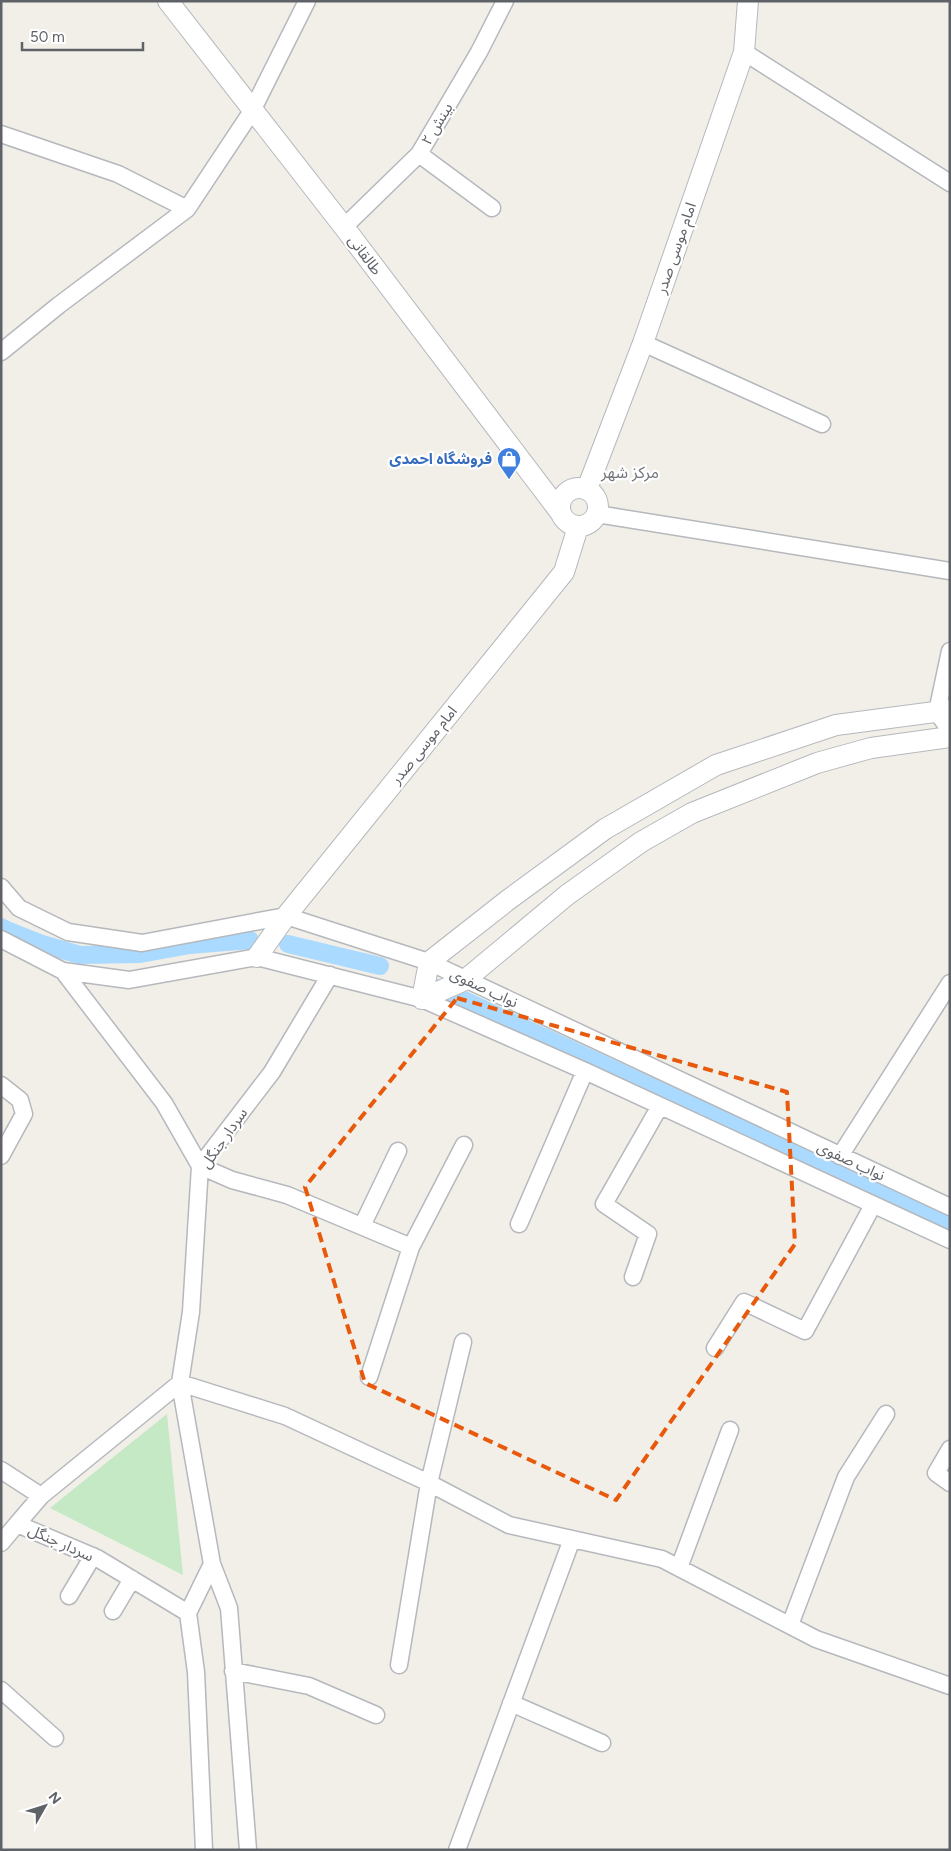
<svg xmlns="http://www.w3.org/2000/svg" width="951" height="1851" font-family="Figtree,'Noto Sans Arabic',sans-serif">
  <rect width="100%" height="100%" fill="#f1efe8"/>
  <path fill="#c5e8c5" d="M167,1414L183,1575L50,1508Z"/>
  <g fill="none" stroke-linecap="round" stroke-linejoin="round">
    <path stroke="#aadaff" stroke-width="18" d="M1,927L7,930L42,944L80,955L140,954L190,945L250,940
      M288,944L380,966
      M438,988L950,1225"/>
    <g stroke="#b5b8bc" stroke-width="19">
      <path id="minor" d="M744,52L950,183
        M1,134L118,174L187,209L252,111L307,1
        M419,154L492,208
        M344,227L419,154L479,52L505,1
        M643,343L822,424
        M1,352L59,305L187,209
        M597,514L950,571
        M950,651L937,712L950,731
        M1,887L19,908L68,932L142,943L286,916L429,962L950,1207
        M1,939L63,971L129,980L257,957L422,999L585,1071L950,1240
        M63,971L164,1103L200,1166L232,1180L287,1195L411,1247L369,1377
        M1,1085L20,1100L24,1114L1,1156
        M840,1156L950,983
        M519,1224L585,1071
        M362,1226L398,1151
        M411,1247L464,1145
        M633,1277L648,1234L604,1204L660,1106
        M715,1348L744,1302L805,1331L873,1205
        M950,1449L936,1473L950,1483
        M1,1470L41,1496
        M1,1543L17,1524
        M679,1568L730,1430
        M69,1596L93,1556
        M113,1611L132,1579
        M188,1613L97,1558L17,1524L41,1496L180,1383L191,1312L200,1166L272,1072L330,975
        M790,1625L846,1477L886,1414
        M399,1665L429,1483L463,1342
        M233,1671L309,1686L376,1715
        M1,1690L55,1738
        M511,1703L602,1743
        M204,1850L196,1672L188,1613L212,1564
        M248,1850L229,1608L212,1564L180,1383L285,1416L429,1483L509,1525L662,1559L816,1639L950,1686
        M457,1850L572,1539"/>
    </g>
    <g stroke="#b5b8bc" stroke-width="22">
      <path id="tertiary" d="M168,1L344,227L560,512
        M560 507a19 19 0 1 1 38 0a19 19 0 1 1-38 0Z
        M587,489L643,343L744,52L748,1
        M257,957L286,916L564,572L578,527
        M422,999L429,962L508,900L605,829L716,765L836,725L950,710
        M422,999L465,980L567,895L641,842L692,813L817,763L871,748L950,737"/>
    </g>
    <use href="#minor" stroke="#fff" stroke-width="16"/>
    <use href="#tertiary" stroke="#fff" stroke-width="20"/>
  </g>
  <path fill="none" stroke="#e8590c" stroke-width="4" stroke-dasharray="10 6" stroke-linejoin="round" d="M457,998L787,1092L795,1244L616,1500L365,1383L305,1187Z"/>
  <defs>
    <g id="shop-pin" transform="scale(1.25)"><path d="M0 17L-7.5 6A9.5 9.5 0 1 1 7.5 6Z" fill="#3f7fe0" stroke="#fff"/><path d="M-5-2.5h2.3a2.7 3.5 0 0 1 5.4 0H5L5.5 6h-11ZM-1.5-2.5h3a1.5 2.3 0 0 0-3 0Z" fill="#fff"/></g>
  </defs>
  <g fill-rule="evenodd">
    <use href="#shop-pin" x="509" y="459"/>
  </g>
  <g text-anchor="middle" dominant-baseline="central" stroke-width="4.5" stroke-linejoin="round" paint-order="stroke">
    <g font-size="15" fill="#5f6368" stroke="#fff">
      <text transform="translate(437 124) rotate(-59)">بینش ۲</text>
      <text transform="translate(676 248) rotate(-71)">امام موسی صدر</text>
      <text transform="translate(365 255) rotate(53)">طالقانی</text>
      <text transform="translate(424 745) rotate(-51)">امام موسی صدر</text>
      <text transform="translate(484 988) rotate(25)">نواب صفوی</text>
      <text transform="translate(224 1138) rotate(-55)">سردار جنگل</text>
      <text transform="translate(851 1161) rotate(25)">نواب صفوی</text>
      <text transform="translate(61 1543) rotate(24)">سردار جنگل</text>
    </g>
    <g font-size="15" font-weight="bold" fill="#366cbe" stroke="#fff" text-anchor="end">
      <text x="492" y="459">فروشگاه احمدی</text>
    </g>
    <g font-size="16" fill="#70757a" stroke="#fff">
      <text x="630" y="472">مرکز شهر</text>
    </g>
  </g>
  <rect width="951" height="1851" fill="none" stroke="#5f6368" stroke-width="5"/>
  <g transform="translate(45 1806) rotate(51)" stroke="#ffffff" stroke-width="4" paint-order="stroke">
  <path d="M0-4L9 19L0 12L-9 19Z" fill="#5f6368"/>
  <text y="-8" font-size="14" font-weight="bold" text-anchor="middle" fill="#5f6368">N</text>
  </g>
  <path d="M22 42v8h121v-8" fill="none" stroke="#5f6368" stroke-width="2.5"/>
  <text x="30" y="42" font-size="15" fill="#5f6368" stroke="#ffffff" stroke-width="4" paint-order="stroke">50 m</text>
</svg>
